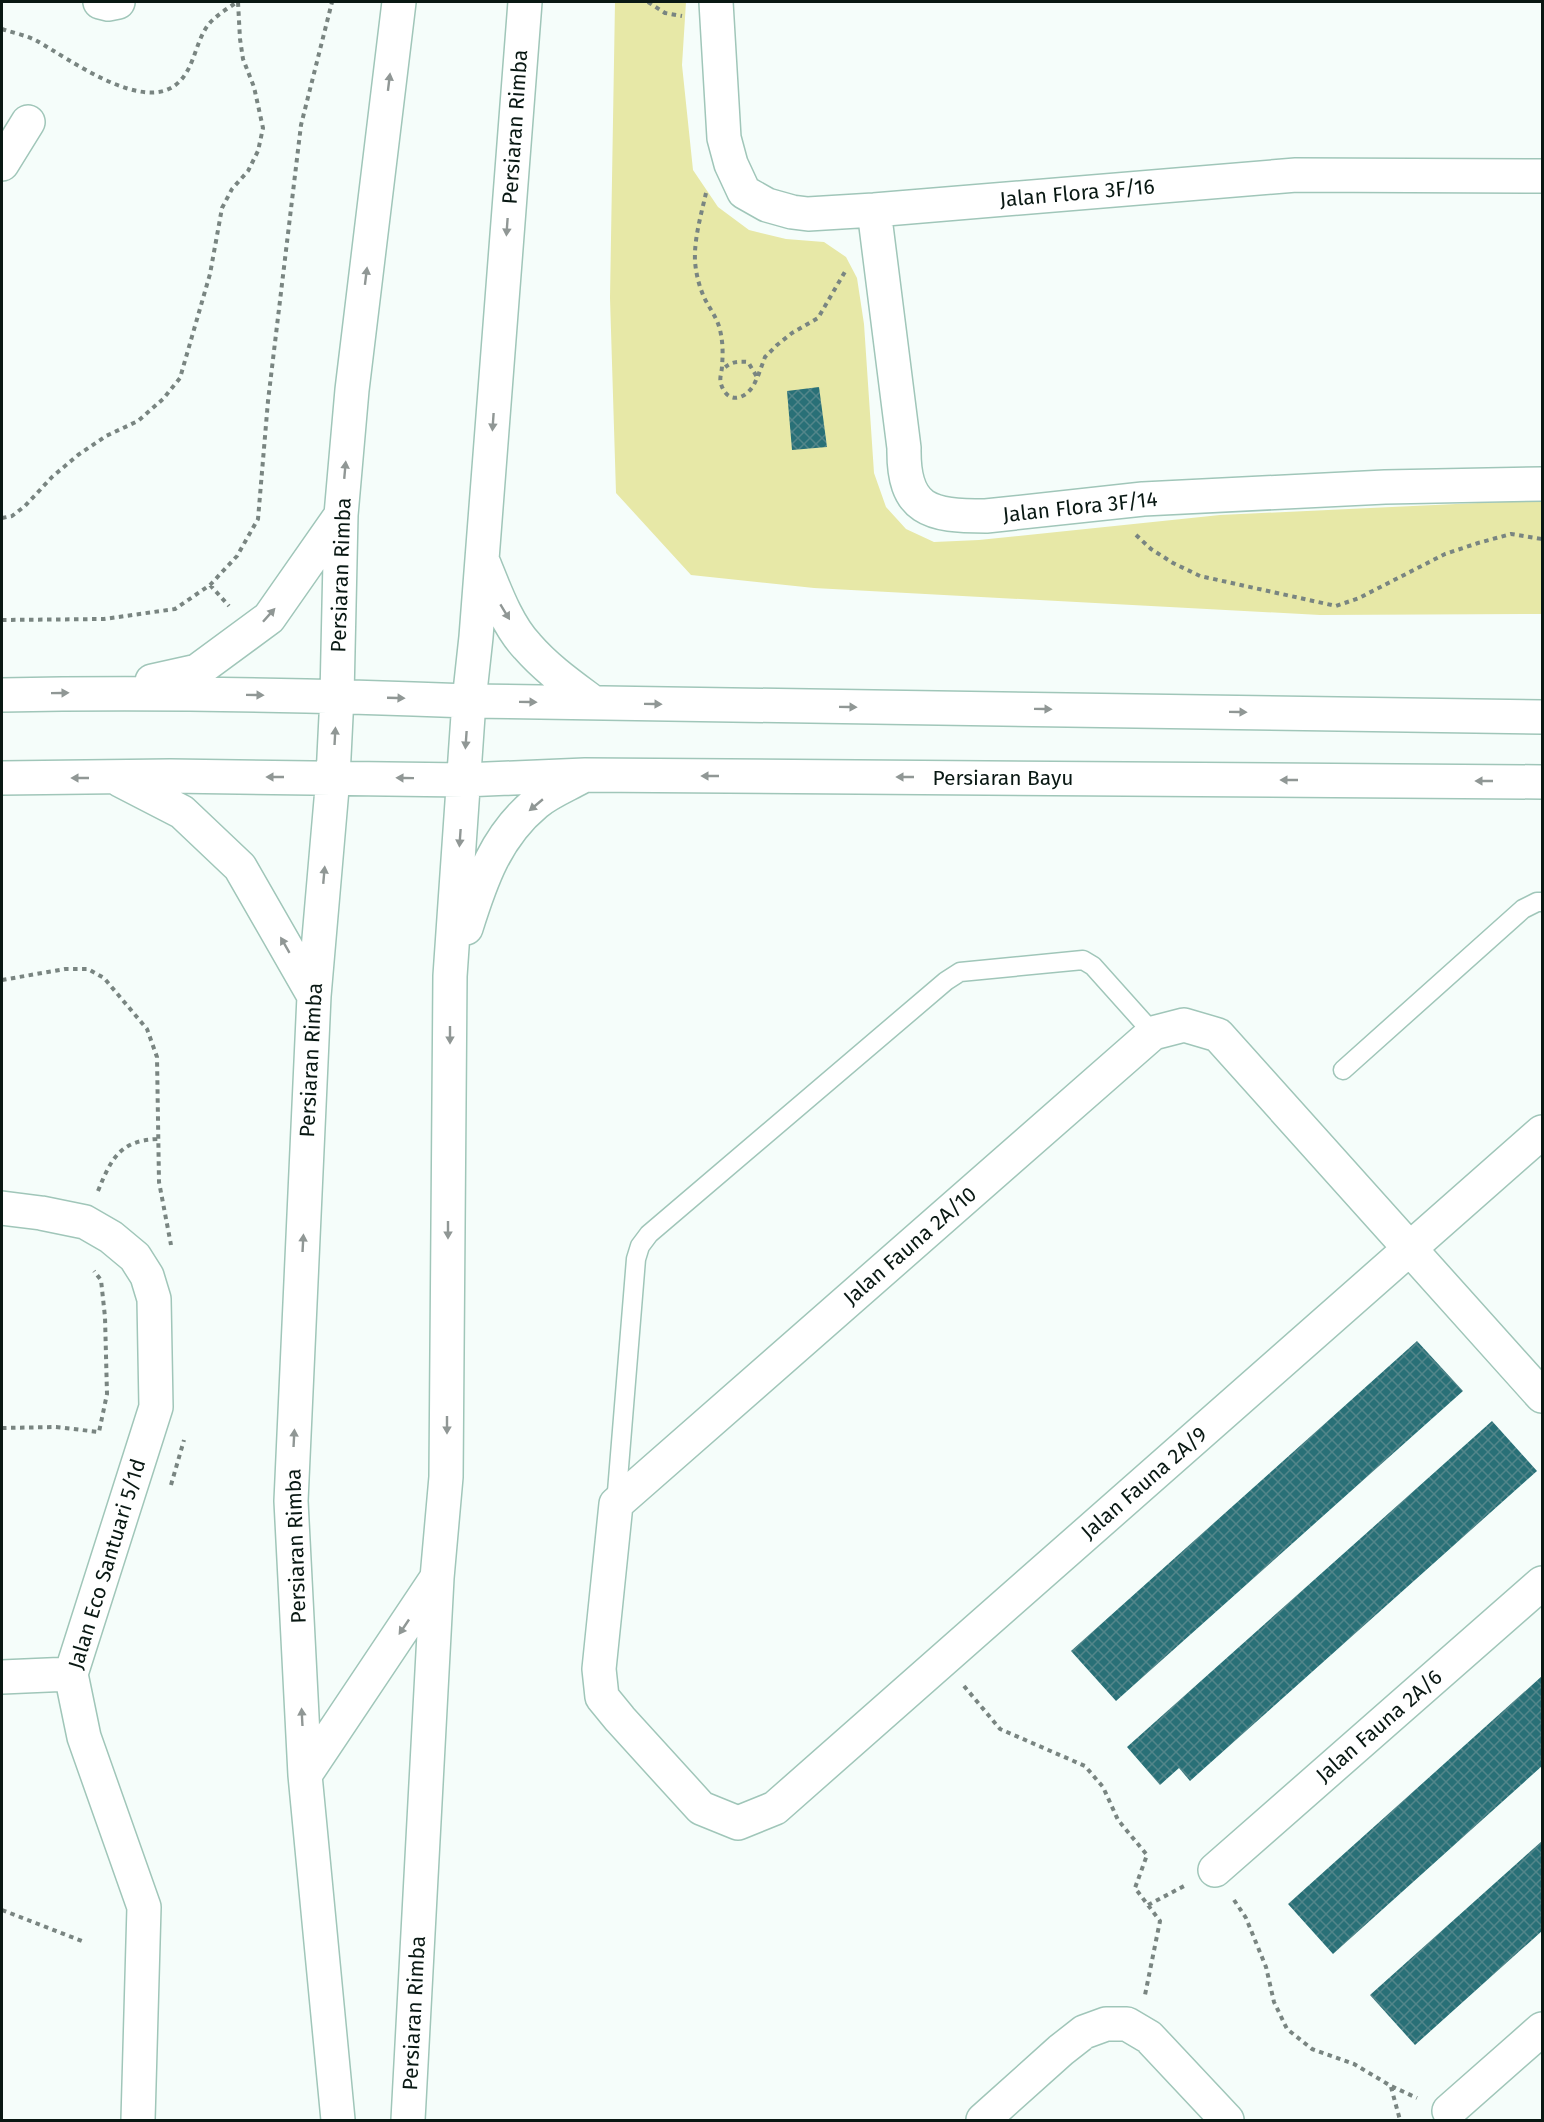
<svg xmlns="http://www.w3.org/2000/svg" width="1544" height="2122" font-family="'Fira Sans',sans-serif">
  <defs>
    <pattern id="building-cross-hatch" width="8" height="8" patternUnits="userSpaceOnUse" patternTransform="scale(1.5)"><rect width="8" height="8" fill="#297077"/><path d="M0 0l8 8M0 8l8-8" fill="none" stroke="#53868a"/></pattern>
  </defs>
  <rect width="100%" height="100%" fill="#f5fdfa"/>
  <path fill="#e7e8a7" d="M615,2H686L682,65L693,170L718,207L749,230L786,239L824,242L846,257L857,278L864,324L874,473L886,507L906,529L934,542L979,540L1220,515L1542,500V614L1320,615L814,588L691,575L616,493L610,298Z"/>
  <path fill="url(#building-cross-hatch)" d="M819,387L827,447L792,450L787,391Z
    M1417,1341L1463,1391L1116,1701L1071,1651Z
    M1492,1421L1537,1471L1190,1781L1179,1768L1160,1785L1127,1747Z
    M1542,1676V1766L1333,1954L1288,1904Z
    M1542,1841V1931L1415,2045L1370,1995Z"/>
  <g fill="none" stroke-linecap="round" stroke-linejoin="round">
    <g stroke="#a0c6b9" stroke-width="21">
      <path id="lane" d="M1343,1070L1523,909L1537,902H1542
        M616,1504L636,1259L640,1246L649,1234L946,981L960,972L1083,960L1093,966L1153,1033"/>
    </g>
    <g stroke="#a0c6b9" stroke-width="36">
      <path id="street" d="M100,2L108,4L118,2
        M716,2L724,138L731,164L744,192L767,205L792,212L808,214L874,210L1296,175L1542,176
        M2,164L28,122
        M874,210L904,448C903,511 930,516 986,516L1143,499L1385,487L1542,484
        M1542,1132L775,1808L738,1823L701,1808L620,1719L602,1697L599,1669L616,1504L1153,1033L1184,1025L1218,1035L1542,1396
        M2,1208L41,1213L85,1222L111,1237L135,1257L147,1276L154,1299L156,1407L71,1674L84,1737L144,1907L138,2120
        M2,1677L71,1674
        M1215,1870L1542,1583
        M1449,2111L1542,2029
        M983,2120L1061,2050L1084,2032L1106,2024H1127L1149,2037L1227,2120"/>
    </g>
    <g stroke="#a0c6b9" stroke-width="36">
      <path id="secondary" d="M484,564C495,591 507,625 527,646C547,669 570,685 594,703
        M152,681L197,671L269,618L341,515
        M2,695C157,692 313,695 469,701L1542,717
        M2,778L170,776L464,780L585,775L1542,782
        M120,780L182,812L240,867L314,996
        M466,928C481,880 496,836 536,803C549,792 567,785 581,777
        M305,1775L436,1579
        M338,2120L305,1775L291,1501L314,996L333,777L337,696L341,515L352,390L399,2
        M408,2120L437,1578L446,1477L450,976L469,701L476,637L525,2"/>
    </g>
    <path stroke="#798581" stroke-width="4" stroke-dasharray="4.5 4.5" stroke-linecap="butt" d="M648,2L665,13L682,16
      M2,29C13,33 26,35 37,41C68,58 145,116 179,82C195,66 195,43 208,25C215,16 227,9 237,2
      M706,193C701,215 694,239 695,261C696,274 699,286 704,297C709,308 717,317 720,330C723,342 723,354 722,366C722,372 719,378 721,384C729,409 752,396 757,377L748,362C736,361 730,362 722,370
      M758,376L765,357L777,345L792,333L818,318L846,270
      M2,518L12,516L25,506L52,477L78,455L106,436L138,421L163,399L180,378L210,274L222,208L232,189L248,171L258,151L263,128L254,87L243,59L240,39L238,2
      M1136,535L1151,549L1173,563L1200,576L1336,606L1359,598L1445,554L1478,543L1511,534L1542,539
      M210,585L229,606
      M2,620L104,619L175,609L210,585L237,556L258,519L268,401L301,125L332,2
      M2,980L65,969H88L104,978L147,1029L157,1057L159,1182L171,1245
      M98,1191C111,1159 120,1140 158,1139
      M2,1428L56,1427L99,1432L107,1394L105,1317L101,1280L94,1271
      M171,1485L184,1440
      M964,1686L1000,1729L1085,1766L1103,1787L1118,1820L1147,1855L1135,1888L1160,1921L1145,1995
      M1234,1900L1246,1918L1266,1967L1274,2002L1287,2029L1312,2049L1354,2064L1391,2086L1417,2098
      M1148,1905L1186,1885
      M2,1910L82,1941
      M1391,2087L1400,2120"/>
    <use href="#lane" stroke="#fff" stroke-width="18"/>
    <use href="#street" stroke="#fff" stroke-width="33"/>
    <use href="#secondary" stroke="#fff" stroke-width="33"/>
  </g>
  <defs><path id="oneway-solid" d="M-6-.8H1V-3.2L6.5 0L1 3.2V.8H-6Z" transform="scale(1.5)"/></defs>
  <g fill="#909795">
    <use href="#oneway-solid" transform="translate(389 82) rotate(-83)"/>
    <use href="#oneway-solid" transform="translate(507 227) rotate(94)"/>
    <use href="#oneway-solid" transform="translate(366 276) rotate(-83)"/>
    <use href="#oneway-solid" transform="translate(493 422) rotate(94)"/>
    <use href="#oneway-solid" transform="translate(345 470) rotate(-85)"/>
    <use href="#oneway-solid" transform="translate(505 612) rotate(59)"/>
    <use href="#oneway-solid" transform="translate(269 615) rotate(-48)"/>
    <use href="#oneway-solid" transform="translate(60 693) rotate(-1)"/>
    <use href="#oneway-solid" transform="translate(255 695) rotate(1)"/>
    <use href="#oneway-solid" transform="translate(396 698) rotate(2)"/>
    <use href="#oneway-solid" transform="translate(528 702) rotate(1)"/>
    <use href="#oneway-solid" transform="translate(653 704) rotate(1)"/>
    <use href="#oneway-solid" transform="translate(848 707) rotate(1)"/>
    <use href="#oneway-solid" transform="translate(1043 709) rotate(1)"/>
    <use href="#oneway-solid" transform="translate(1238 712) rotate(1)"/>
    <use href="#oneway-solid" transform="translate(335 736) rotate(-87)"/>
    <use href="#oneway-solid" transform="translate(466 740) rotate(94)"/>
    <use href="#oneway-solid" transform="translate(710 776) rotate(-180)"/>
    <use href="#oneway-solid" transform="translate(275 777) rotate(180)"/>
    <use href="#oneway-solid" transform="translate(905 777) rotate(-180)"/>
    <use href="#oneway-solid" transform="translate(80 778) rotate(180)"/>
    <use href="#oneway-solid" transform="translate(405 778) rotate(-179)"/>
    <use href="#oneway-solid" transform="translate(1289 780) rotate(-180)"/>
    <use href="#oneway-solid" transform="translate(1484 781) rotate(-180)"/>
    <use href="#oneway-solid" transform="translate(536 805) rotate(140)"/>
    <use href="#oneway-solid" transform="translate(460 838) rotate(94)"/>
    <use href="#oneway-solid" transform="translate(324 875) rotate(-85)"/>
    <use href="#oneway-solid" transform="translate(285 945) rotate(-120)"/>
    <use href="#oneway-solid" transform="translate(450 1035) rotate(90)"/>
    <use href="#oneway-solid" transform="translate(448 1230) rotate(90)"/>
    <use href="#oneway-solid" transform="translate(303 1243) rotate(-87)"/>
    <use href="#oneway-solid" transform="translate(447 1425) rotate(90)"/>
    <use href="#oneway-solid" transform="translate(294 1438) rotate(-87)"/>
    <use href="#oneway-solid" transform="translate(404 1627) rotate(124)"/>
    <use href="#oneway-solid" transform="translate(302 1717) rotate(-93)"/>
  </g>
  <g text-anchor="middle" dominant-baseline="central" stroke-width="4.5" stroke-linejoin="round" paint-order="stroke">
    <g font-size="21" fill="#091813" stroke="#fff">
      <text transform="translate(515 127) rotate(-86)">Persiaran Rimba</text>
      <text transform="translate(1077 193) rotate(-5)">Jalan Flora 3F/16</text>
      <text transform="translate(1080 507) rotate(-6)">Jalan Flora 3F/14</text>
      <text transform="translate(341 575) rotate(-88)">Persiaran Rimba</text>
      <text x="1003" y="778">Persiaran Bayu</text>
      <text transform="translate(311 1060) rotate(-87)">Persiaran Rimba</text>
      <text transform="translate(910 1246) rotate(-41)">Jalan Fauna 2A/10</text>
      <text transform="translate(1144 1483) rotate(-41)">Jalan Fauna 2A/9</text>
      <text transform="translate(296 1546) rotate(-92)">Persiaran Rimba</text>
      <text transform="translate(107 1564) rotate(-73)">Jalan Eco Santuari 5/1d</text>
      <text transform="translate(1379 1726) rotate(-41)">Jalan Fauna 2A/6</text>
      <text transform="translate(414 2013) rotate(-87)">Persiaran Rimba</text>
    </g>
  </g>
  <rect width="1544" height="2122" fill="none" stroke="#091813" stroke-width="6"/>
</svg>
